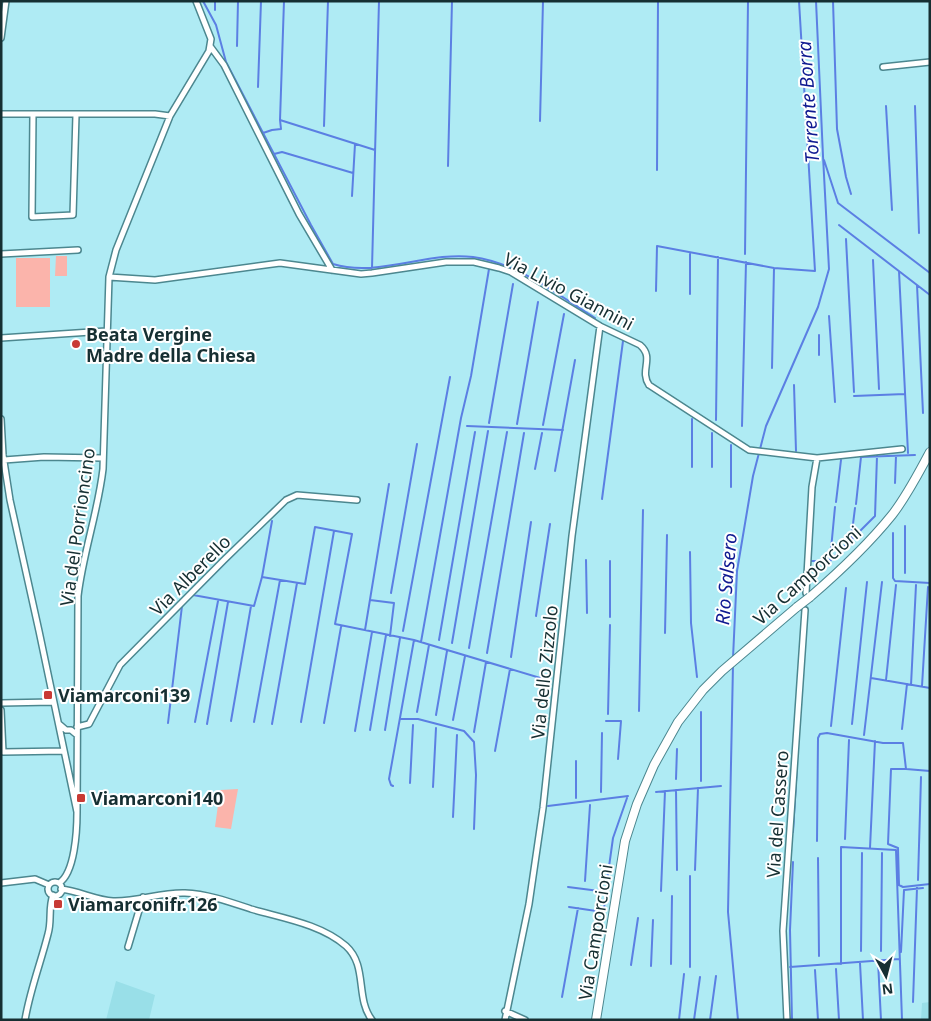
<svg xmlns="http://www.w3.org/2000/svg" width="931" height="1021" font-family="'Noto Sans',sans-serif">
  <rect width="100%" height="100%" fill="#afebf4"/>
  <path fill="#99dfe8" d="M116,981L155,995L149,1020H106Z
    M930,1002V1020H921L922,1003Z"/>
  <path fill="#fbb4ab" d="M56,256H67V276H55Z
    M16,258H50V307H16Z
    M238,789L231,829L215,827L220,790Z"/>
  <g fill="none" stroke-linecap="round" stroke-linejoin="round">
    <path stroke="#5b7fe3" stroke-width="2" d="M203,1L216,25L226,62L311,225L333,264C378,278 428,251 473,257C518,263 558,295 595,318
      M816,1L823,156
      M833,1L837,129L846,177L851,194
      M215,10V1
      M237,46L238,1
      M258,87L261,1
      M886,106L892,210
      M915,106L919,233
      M280,120L375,150
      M540,121L543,1
      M324,126L328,1
      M263,133L272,130L281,129L280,120L284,1
      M274,154L282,152L353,173
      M824,160L838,203L930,273
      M448,166L452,1
      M657,170L658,1
      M352,196L355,144
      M839,225L930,295
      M846,239L854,392
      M745,254L748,1
      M873,260L879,389
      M372,268L379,1
      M899,271L908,453
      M917,285L923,413
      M656,291L657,246L774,268L815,271L799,1
      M690,294V254
      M829,316L835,402
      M819,335V355
      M772,368L774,268
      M794,385L796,451
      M854,396L905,394
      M692,419V467
      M716,420L718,257
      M489,423L513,284
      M517,424L538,302
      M543,425L564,314
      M467,426L563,430
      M742,426L746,262
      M712,433V467
      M535,469L542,433
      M555,471L575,360
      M895,483L896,456
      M731,487V445
      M602,499L623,341
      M836,502L841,460
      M856,504L861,457L915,455
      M893,533V578L895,581L930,583
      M851,540L855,508
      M690,552L691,623L697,677
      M586,560L587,613
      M830,560L835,507
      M811,561H830L875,516L877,456
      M905,573V526
      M262,577L305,584L315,527L352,534L335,624L414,640L547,680
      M391,593L417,444
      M193,595L254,606L262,577L272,521
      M370,600L394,603L390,636
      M173,615L237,551
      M536,616L550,524
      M610,617V561
      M365,630L389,484
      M403,631L450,377
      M665,633L667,535
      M439,640L475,432
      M421,642L461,418L471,376L489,269
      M452,643L488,431
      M469,648L507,432
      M487,653L524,433
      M511,657L531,522
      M733,658L737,571L753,476L766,426L818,307L829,269L823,156
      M733,665L728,912L738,1020
      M871,678L930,688
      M886,680L896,585
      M911,685L916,585
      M922,686L928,587
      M639,711L643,510
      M417,712L429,645
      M701,712V781
      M608,714L610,625
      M436,715L447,651
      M400,719H418L464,731L474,742L476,775L474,829
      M453,720L465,656
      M231,721L251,606
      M606,721H621L618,759
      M195,722L218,601
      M254,722L280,580
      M301,722L334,531
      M168,723L182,606
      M324,723L341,627
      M207,724L228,602
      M272,724L297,583
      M852,724L867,582
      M831,726L846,588
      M902,729L907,684
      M370,730L386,635
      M385,730L400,638
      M355,731L372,632
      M474,732L486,662
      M864,735L882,582
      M495,751L510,669
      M906,769H891L888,844L898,848L899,885L903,887L930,884
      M676,779L677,749
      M410,783L413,725
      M393,786L391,785L389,779L414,640
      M433,787L436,728
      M676,790L677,870
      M601,792L602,733
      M656,792L721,786
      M576,798V761
      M548,806L628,796
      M453,817L457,735
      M793,832L797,765
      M845,839L849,740
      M817,841L818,738L820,734L827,733L883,743H903L906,769L930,771
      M870,848L875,741
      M818,858L819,956
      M695,870L698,788
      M918,880L921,777
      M585,881L590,805
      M607,881L613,838L627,798
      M568,887L607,892L603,912L569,907
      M661,891L665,791
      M861,951L862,853
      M881,951L882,853
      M901,952L904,890L923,888
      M878,961L881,1020
      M860,963L863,1020
      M671,964L672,896
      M841,964V847L896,850L902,1020
      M631,965L638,918
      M651,966L653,920
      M690,967V876
      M790,967L899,959
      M836,969L839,1020
      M815,970L818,1020
      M562,997L578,908
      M913,1002L917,888
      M679,1020L684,974
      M694,1020L700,977
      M710,1020L716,976
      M792,1020L790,930L793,862"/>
    <g stroke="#4c878f" stroke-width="8">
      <path id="street" d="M1,38L6,1
        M210,46L224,65L299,214L332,270
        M883,67L930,62
        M1,114H155L170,116
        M33,114L32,217L73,215L76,115
        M1,254L78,250
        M109,277L155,280L280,263L361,274L372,273L446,262H474L499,268L511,272L600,326L640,345C655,358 639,370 649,385L749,450L817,458L902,449
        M1,338L106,331
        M1,419L3,455L10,500L39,631L77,812C77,830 75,873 59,883
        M4,460L44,457L103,458
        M806,593L812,487L817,458
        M1,703L53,702
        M1,710L3,752L64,751
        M59,724L66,730H71L77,735
        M77,727L89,724L120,665L224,560L286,500L297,495L357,500
        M77,812L78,596C83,553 98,512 103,469L109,277L116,250L170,116L209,51L211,39L196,1
        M48 889a7 7 0 1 1 14 0a7 7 0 1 1-14 0Z
        M1,883L35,879L49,885
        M61,889C79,891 96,900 113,901C137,902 161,892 185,893C208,894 230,902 251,909C282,918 321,924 346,946C368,966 355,998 372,1020
        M128,947L143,897
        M505,1011L525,1020
        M25,1020C30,990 41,962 48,934C52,921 48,908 53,895
        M505,1020L529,904L543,808L572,536L600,326
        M787,1020L783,931L805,610"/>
    </g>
    <g stroke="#4c878f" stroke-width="10">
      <path id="secondary" d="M810,597C839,572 867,546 892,515C907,496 918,474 930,452
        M596,1020L625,841L637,804L654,765L678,722L703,690L722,671L797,607"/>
    </g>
    <use href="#street" stroke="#fff" stroke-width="5"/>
    <use href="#secondary" stroke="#fff" stroke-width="8"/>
    <g stroke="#4c878f" stroke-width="10" stroke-linecap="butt">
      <path id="secondary-bridge" d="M797,607L810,597"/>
    </g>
    <use href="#secondary-bridge" stroke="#fff" stroke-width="8"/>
  </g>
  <g fill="#c83a34" stroke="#fff" stroke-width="2">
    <circle cx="76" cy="344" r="5"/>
    <rect x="43" y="690" width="10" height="10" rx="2.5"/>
    <rect x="76" y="793" width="10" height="10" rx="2.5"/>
    <rect x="53" y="899" width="10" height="10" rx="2.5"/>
  </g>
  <g text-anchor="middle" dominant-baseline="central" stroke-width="4" stroke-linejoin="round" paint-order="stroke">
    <g font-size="18" fill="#162f32" stroke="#fff">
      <text transform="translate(569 291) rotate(28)">Via Livio Giannini</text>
      <text transform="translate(77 527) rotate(-82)">Via del Porrioncino</text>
      <text transform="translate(190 575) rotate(-45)">Via Alberello</text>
      <text transform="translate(807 575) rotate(-42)">Via Camporcioni</text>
      <text transform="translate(544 672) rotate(-84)">Via dello Zizzolo</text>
      <text transform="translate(777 814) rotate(-86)">Via del Cassero</text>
      <text transform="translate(595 932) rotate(-81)">Via Camporcioni</text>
    </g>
    <g font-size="18" font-weight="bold" fill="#162f32" stroke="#fff" text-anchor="start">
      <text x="86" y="334">Beata Vergine<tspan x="86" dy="21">Madre della Chiesa</tspan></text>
      <text x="58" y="695">Viamarconi139</text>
      <text x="91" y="798">Viamarconi140</text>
      <text x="68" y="904">Viamarconifr.126</text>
    </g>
    <g font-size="19" font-style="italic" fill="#0f1a91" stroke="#fff">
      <text transform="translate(808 102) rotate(-94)">Torrente Borra</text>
      <text transform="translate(726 579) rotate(-85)">Rio Salsero</text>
    </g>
  </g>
  <rect width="931" height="1021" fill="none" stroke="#162f32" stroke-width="5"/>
  <g transform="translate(886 976) rotate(173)" stroke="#ffffff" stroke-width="4" paint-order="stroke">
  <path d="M0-4L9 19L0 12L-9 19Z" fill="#162f32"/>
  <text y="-8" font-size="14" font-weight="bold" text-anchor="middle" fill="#162f32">N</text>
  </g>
</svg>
